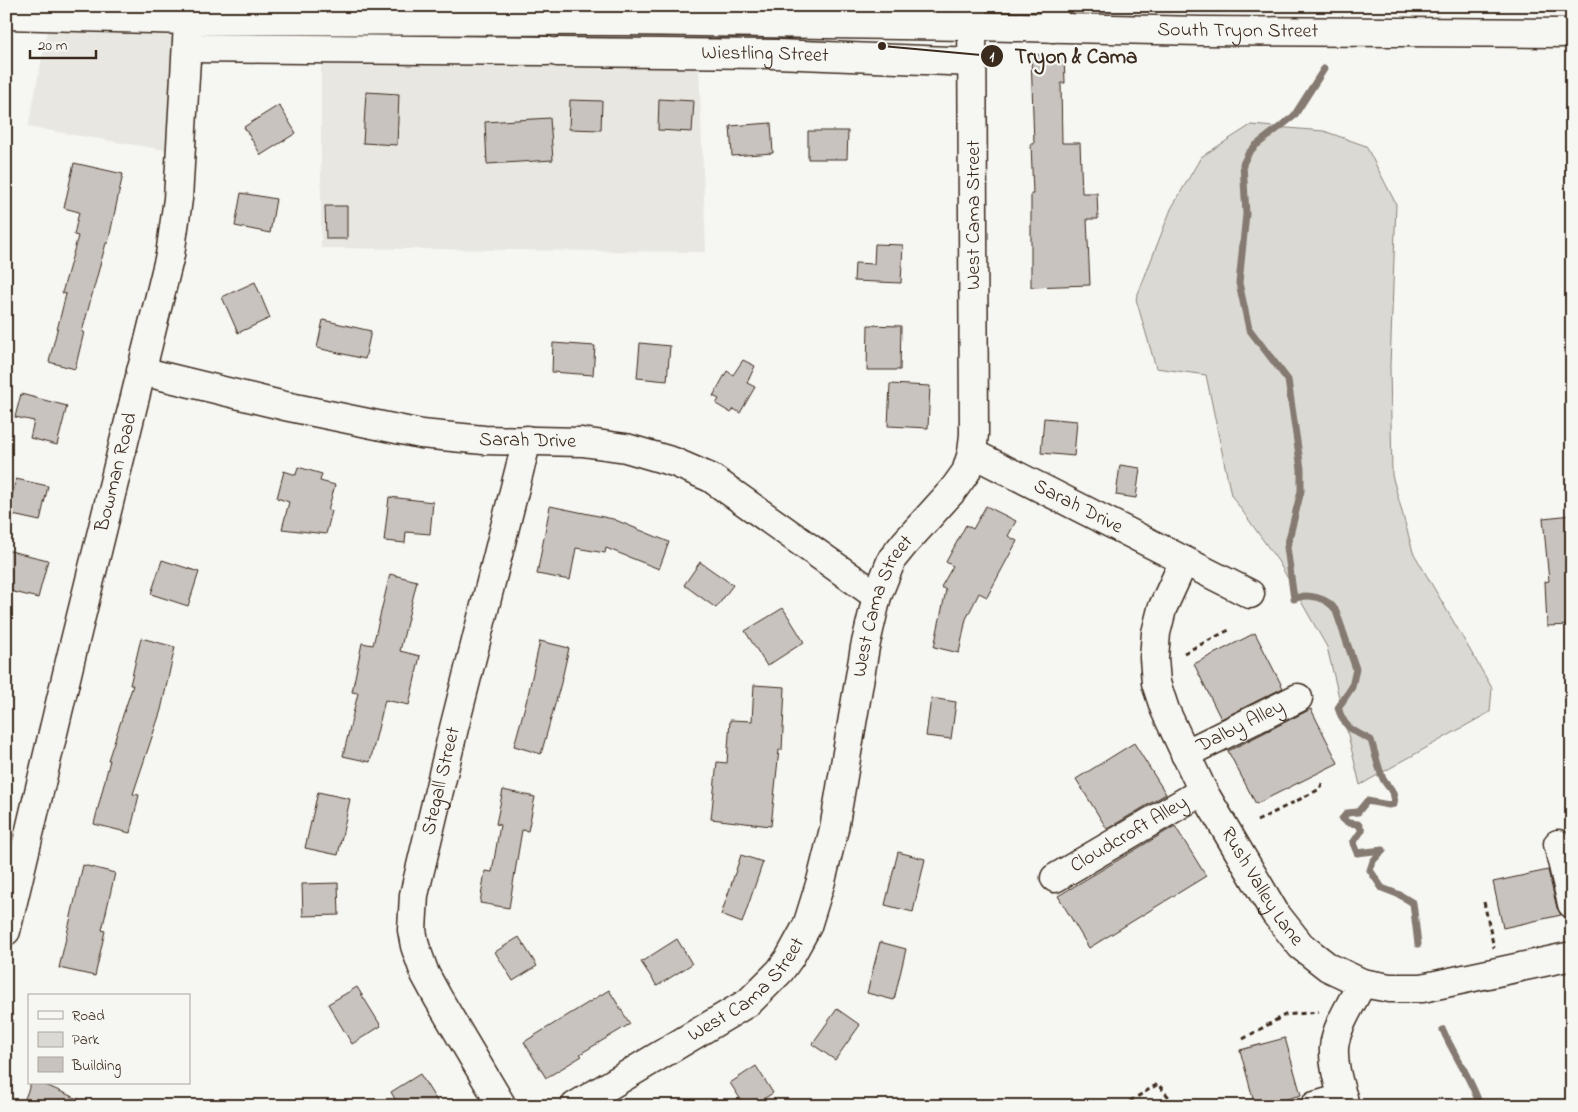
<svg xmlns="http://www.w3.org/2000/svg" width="1578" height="1112" font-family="'Indie Flower',sans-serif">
  <rect width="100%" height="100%" fill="#f6f6f2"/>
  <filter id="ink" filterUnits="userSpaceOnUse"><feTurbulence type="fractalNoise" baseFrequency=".02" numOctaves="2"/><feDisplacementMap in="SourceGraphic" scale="10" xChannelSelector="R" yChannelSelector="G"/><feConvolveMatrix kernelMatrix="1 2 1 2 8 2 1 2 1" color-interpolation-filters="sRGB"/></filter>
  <g filter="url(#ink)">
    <path fill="#e8e7e2" d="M48,28L698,35L706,252L321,248V60L195,57L189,154L28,127Z"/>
    <path fill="#dad9d3" stroke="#8a8278" d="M1251,125L1324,131L1366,146L1396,204L1390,366L1392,475L1413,552L1492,688L1490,712L1360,785L1327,647L1278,561L1231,495L1206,375L1156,368L1136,299L1171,209L1201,157Z"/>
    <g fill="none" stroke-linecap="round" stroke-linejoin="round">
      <path stroke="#857a71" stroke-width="7" d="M1324,69L1294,116L1255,146L1248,154L1243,164L1246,214L1239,283L1249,329L1288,380L1301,469V491L1287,547L1294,599C1306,592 1329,598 1336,611L1356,669L1352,687L1338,708C1345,729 1352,730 1371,740C1375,753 1378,767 1383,779C1387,787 1397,793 1394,804L1389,805L1367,801L1358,812L1347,813L1342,819L1349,823L1358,824L1362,830L1353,843L1357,853L1383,850L1373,861L1370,870L1382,888L1400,895L1413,903L1418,944
        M1443,1030C1454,1056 1472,1079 1480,1106"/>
    </g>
    <path fill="#c8c3be" stroke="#3b2a1e" d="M1064,54L1065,83H1061L1062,143H1080L1082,193H1097L1098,219H1087L1090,285L1031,287V194H1033L1031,144H1034L1031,55Z
      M366,92L399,94L397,145L363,143Z
      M659,99L694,101L692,132L658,130Z
      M570,100L602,101L601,130L569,129Z
      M279,105L296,133L261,155L244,127Z
      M550,118L553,160L487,164L485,122Z
      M771,123L773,153L732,156L730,126Z
      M808,131H848L847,159H808Z
      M74,163L123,174L108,243H106L82,332H84L75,369L49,362L66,294L62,293L78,236L74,235L79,212L64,208Z
      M241,193L276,199L270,233L235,226Z
      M325,206H347V239H326Z
      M875,244L903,245L901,283L854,281L855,263L874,264Z
      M255,282L270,318L238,333L222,297Z
      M323,320L371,331L365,359L317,348Z
      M868,325L901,326L900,370H867Z
      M553,343L595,346L593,375L552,372Z
      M640,343L670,346L667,381L637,378Z
      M743,360L755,366L747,383L755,387L740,413L734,409L731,413L716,404L719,399L713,396L727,371L733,375Z
      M890,384L930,386L928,428L888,426Z
      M21,394L67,406L57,445L30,438L34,421L15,417Z
      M1044,418L1077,421L1074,456L1041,453Z
      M1120,465L1140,468L1136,498L1116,495Z
      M298,467L322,474L320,481L335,485L328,510L332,511L326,534L282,529L289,502L277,498L284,471L296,475Z
      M16,479L48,486L40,521L8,514Z
      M389,497L433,502L430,534L406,532L405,543L384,541Z
      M550,506L613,519L669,542L659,569L606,548L605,553L576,548L570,580L537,574Z
      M986,506L1016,521L1008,536L1017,541L987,597L979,593L966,619L959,653L934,647L946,590L941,587L953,566L946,562L966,525L973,529Z
      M1572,515V625L1547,626L1545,582L1549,581L1543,518Z
      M6,550L48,560L38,598L6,590Z
      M162,560L199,572L188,606L151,594Z
      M700,562L733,585L716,608L684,585Z
      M390,574L417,581L400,651L420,656L409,705L385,700L370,762L343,756L358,693L352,692L362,643L373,645Z
      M783,608L804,642L767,666L745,631Z
      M1255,633L1283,688L1221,719L1194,664Z
      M141,638L175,647L161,710L133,794L139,795L130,833L94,824L110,760H108L133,685H130Z
      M540,641L569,648L561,683L541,754L514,746L528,695Z
      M754,685L785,687L782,750H779L771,826L711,819L717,762L727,763L730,720L752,721Z
      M931,698L956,702L951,739L926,736Z
      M1311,709L1338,763L1256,804L1228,751Z
      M1134,743L1166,794L1107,829L1076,779Z
      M503,790L535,797L528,831L522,830L509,908L480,903L485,871L492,872L500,825L496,824Z
      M318,792L350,799L338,855L305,848Z
      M1175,826L1206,876L1089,948L1058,896Z
      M898,852L925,859L913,912L885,905Z
      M741,855L763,862L742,923L721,915Z
      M83,865L115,873L102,930L105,931L95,976L59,968Z
      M1548,870L1557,908L1561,915L1503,928L1493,882Z
      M338,883L339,915L303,916L302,884Z
      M519,937L537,966L513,981L495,952Z
      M677,939L692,964L657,986L641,962Z
      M880,942L906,949L894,1000L867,993Z
      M357,987L381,1026L352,1044L328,1004Z
      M609,990L630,1024L580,1054L582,1056L546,1078L524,1042Z
      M837,1009L860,1025L835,1060L812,1044Z
      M1285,1038L1301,1095L1262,1106H1255L1240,1050Z
      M756,1066L773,1093L752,1106H745L730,1083Z
      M420,1074L440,1106H399L391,1092Z
      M31,1083H41L94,1106H22Z"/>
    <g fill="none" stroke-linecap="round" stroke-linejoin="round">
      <g stroke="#3b2a1e" stroke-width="31">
        <g id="minor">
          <path d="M1053,28L1054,6"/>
          <path d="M187,48L547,51"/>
          <path id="s1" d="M557,52L776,54L973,62"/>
          <path id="s2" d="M141,371L285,406L421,434L484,440L582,442L626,448L674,462L711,478L877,596"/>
          <path id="s3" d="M972,453L1250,594"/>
          <path id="s4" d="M1184,561L1162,609L1156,633L1154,658L1156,683L1165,710L1203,791L1275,913L1301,946L1328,967L1362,983L1390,988H1422L1572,956"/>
          <path id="s5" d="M1185,754L1298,698"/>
          <path d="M1558,844L1572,904"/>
          <path id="s6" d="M1055,878L1203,791"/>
          <path id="s7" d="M6,931L71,657L170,255L178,199L189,6"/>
          <path id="s8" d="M502,1106L438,998L425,974L415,946L412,930L414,895L454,728L527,440"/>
          <path id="s9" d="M575,1106L749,1002L780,971L790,957L807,926L821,881L834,829L865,647L877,596L892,559L905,543L953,490L966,472L972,453L974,434L972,6"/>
          <path d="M1315,1106L1343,1098"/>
          <path d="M1345,1106C1340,1087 1333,1067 1334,1048C1335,1028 1353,1001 1362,983"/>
        </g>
      </g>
      <g stroke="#3b2a1e" stroke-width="31">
        <g id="major">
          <path id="s10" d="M6,15L188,20L625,21L972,26L1200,31L1572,33"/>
        </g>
      </g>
      <path stroke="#3b2a1e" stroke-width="3" stroke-dasharray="5 4" stroke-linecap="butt" d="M1184,653L1231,629
        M1257,821L1320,789L1323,781
        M1484,902L1494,948
        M1566,987L1572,1015
        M1243,1039L1285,1015L1319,1012
        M1122,1106L1158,1084L1176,1106"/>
      <use href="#minor" stroke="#f6f6f2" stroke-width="28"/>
      <use href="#major" stroke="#f6f6f2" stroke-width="28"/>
    </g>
  </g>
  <g text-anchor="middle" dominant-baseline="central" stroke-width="4.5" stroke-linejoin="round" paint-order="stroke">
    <g font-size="20" fill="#3b2a1e" stroke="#f6f6f2">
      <text stroke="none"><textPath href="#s10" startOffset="1232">South Tryon Street</textPath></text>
      <text stroke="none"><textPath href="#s1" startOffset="208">Wiestling Street</textPath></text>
      <text transform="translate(974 215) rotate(-90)">West Cama Street</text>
      <text stroke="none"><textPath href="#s2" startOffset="394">Sarah Drive</textPath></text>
      <text stroke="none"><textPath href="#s7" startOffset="472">Bowman Road</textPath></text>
      <text stroke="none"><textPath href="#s3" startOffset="119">Sarah Drive</textPath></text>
      <text stroke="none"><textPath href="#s9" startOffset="629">West Cama Street</textPath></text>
      <text stroke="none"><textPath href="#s5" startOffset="62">Dalby Alley</textPath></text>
      <text stroke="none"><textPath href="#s8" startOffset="351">Stegall Street</textPath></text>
      <text stroke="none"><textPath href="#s6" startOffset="86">Cloudcroft Alley</textPath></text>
      <text stroke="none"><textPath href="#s4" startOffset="358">Rush Valley Lane</textPath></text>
      <text stroke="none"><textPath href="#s9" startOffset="209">West Cama Street</textPath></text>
    </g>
  </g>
  <path fill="none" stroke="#3b2a1e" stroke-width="2" d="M882 46L992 56"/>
  <g fill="#3b2a1e" stroke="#f6f6f2" stroke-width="2">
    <circle cx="882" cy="46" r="5"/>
    <circle cx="992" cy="56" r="12"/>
  </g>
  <g font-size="15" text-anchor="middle" font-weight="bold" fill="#fff">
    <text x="992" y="61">1</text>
  </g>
  <g font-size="21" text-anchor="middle" font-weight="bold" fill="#3b2a1e" stroke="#f6f6f2" stroke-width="4.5" stroke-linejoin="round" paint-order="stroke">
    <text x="1076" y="63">Tryon &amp; Cama</text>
  </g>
  <rect width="1578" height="1112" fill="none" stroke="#f6f6f2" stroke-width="25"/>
  <rect x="12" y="12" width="1553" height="1087" fill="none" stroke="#3b2a1e" stroke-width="2" filter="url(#ink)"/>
  <rect x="28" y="994" width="162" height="90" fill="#f6f6f2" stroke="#aba49d"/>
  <rect x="38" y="1011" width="25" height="8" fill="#f6f6f2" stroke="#aba49d"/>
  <text x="72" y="1020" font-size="15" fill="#3b2a1e">Road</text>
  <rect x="38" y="1032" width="25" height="15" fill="#dad9d3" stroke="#aba49d"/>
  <text x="72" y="1044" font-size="15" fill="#3b2a1e">Park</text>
  <rect x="38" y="1057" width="25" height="15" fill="#c8c3be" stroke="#aba49d"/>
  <text x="72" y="1070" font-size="15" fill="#3b2a1e">Building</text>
  <path d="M30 50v8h66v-8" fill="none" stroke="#3b2a1e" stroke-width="2.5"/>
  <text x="38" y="50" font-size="15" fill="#3b2a1e" stroke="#f6f6f2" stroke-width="4" paint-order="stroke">20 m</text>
</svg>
